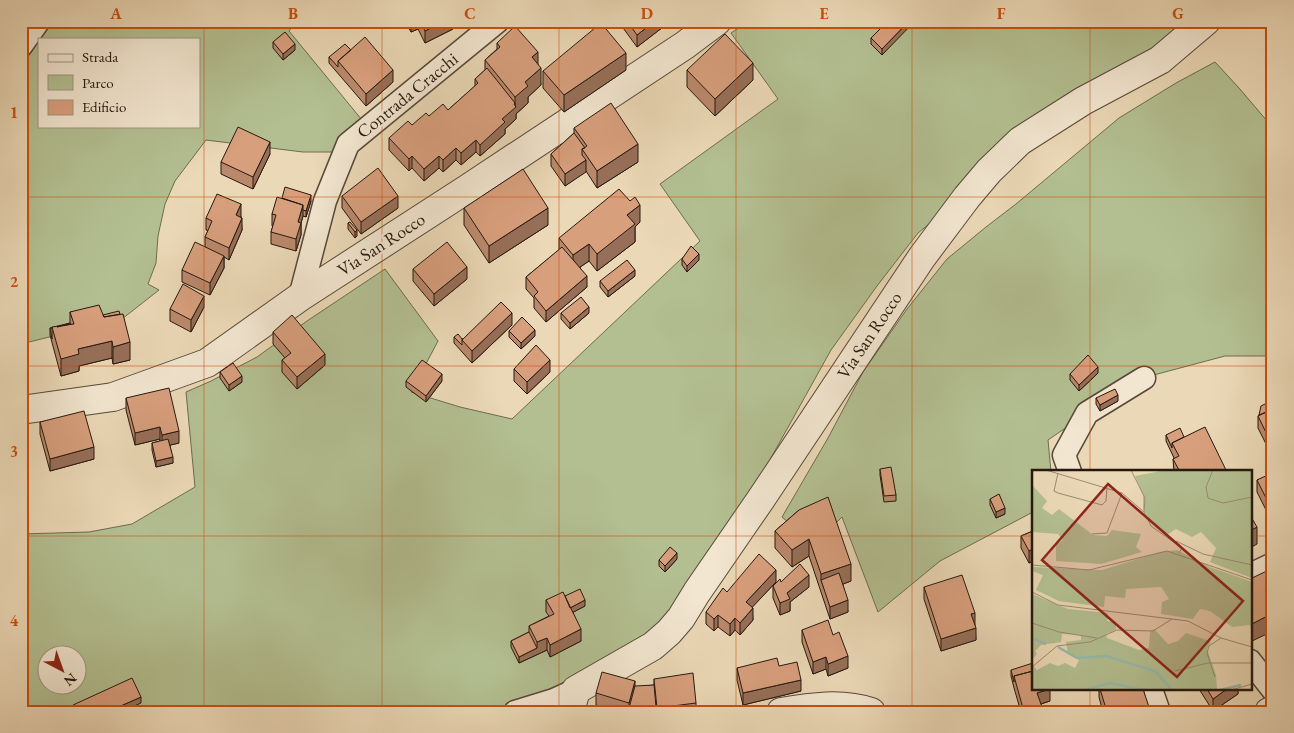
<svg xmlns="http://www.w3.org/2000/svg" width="1294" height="733" font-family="'EB Garamond',serif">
  <rect width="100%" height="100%" fill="#ebd8b6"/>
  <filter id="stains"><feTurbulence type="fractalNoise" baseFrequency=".004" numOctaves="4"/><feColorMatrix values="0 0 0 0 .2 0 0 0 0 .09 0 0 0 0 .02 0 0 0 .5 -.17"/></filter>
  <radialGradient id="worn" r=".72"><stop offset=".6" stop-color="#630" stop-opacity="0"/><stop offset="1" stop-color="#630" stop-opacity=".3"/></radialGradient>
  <path fill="#b3bf91" stroke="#6c6c50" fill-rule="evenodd" d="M21,21H297L289,31L362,120L352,152H303L206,140L175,181L165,204L158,236L156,263L148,284L159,290L122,319L21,344ZM39,39H199V126H39Z
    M749,21H1191L962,197L918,233L877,286L831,350L752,492L674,622L548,698L502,712H21V534L89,532L132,524L195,487L186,392L211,381L257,357L307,321L385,269L438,341L411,392L460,407L512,419L700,241L660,184L778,99L731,33ZM48,656H78V686H48Z
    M1215,62L1239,88L1273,128V202L1270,209H1273V356H1225L1135,380L1048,440L1051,472H1033V512L940,561L878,612L842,517L837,522L789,523L782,517L828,438L863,372L907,309L947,259L986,227L1016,204L1119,118L1176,83Z"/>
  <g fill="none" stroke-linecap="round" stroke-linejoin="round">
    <g stroke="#574839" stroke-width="25">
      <path id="minor" d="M21,46L38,22
        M300,297L325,201L348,144L498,21
        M1070,472L1064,455L1087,413L1144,378
        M1250,575L1273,564
        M1250,661L1273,690
        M1151,689L1159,712
        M515,712L554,700L576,690"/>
    </g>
    <g stroke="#574839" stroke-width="30">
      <path id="tertiary" d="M21,410L113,397L207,363L300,297L467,189L685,45L717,21
        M570,712L576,690L653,646L669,632L681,618L697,592L761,499L922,257L967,197L989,171L1020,141L1083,101L1160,60L1206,21
        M781,712C810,707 842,702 871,712
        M1269,712L1273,710"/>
    </g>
    <use href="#minor" stroke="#f2e6d0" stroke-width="22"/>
    <use href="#tertiary" stroke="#f2e6d0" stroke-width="28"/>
  </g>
  <path fill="#ba896c" stroke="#26180f" d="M302,21H314L308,27Z
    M405,21H453V29L425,43L418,29L411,32Z
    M618,21H667V24L637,47Z
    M888,21L882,55L871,44V38Z
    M273,42L295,50L283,60L273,48Z
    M497,43L538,64L541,85L528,97V103L516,114V119L505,129V134L480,156L476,152L461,165L456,160L443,172L439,168L424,181L412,168L409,171L389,150V138L429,116L448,110L475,86V79L485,70V60L497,49Z
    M351,50L393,82L366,106L329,63V57Z
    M626,70L564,112L543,88V71Z
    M687,70L753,80L715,116L687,87Z
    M574,128L638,162L597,188L586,171L565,186L551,166V154L574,133Z
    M270,154L253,189L221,174V162Z
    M342,196L398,208L361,234L342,208Z
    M282,198L311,201L306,217L303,216L301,223V235L296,251L271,244V232L273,226H272V214Z
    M464,208L548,225L489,263L464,225Z
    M241,216L242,230L229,260L224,257V268L210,295L182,282V270L205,247V237L208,231L206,230V218Z
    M350,222L357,236L355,238L348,229V223Z
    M640,222L635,227V242L597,271L589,261L580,267L587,287L546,322L534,308V298L526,289V277L559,250V238Z
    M682,259L699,260L687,272L682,265Z
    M413,269L467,279L434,306L413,281Z
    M635,276L608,297L600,287V281Z
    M204,307L191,332L170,321V309Z
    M70,312L103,315L130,360L113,364L112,358L79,366V371L61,376L50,335V328L70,323Z
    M561,313H589L570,329L561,319Z
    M512,325L472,363L454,343V337L462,339Z
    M509,331L535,336L521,349L509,337Z
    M273,332L325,365L297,389L282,372V360L285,358L273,344Z
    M514,369L550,372L527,394L514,381Z
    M220,372L242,382L229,391L220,378Z
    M1098,373L1079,391L1070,380V374Z
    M406,381H442L426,402L406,387Z
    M126,398L179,443L170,445L173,463L156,467L152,450V443L160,441V439L135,445L126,410Z
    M1096,398L1118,401L1100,411L1096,404Z
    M1273,400V458L1258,428V416Z
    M40,422L94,459L50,471L40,434Z
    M1166,435L1184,437L1226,472H1174L1173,459L1174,458L1166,441Z
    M880,469L896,495V501L884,502L880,475Z
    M1273,474V524L1257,492V480Z
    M990,499L1005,514L996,518L990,505Z
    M799,510L851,581L843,584L848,612L830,619L809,556L792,567L775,548V531Z
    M1033,531V561L1029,563L1021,548V536Z
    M677,559L665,572L659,566V560Z
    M776,582L752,607L753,620L740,635L735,630L730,636L718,627L714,631L706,624V612Z
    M781,582L809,587L790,602V611L780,615L773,598V586Z
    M924,587L975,625L976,640L941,651L924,599Z
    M565,596L585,606L573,612L581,641L550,657L547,650L519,663L511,647V641L529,632V626L549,616L546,612V600Z
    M802,630L833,635L848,668L828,676L826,669L813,674L802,642Z
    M779,666L801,691L743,705L737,680V668Z
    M1011,670L1050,701L1041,704L1042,712H1021L1014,688L1011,676Z
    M654,679L696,703V712H656V709V712H619L596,705V693L635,687L654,685Z
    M1099,689H1143L1149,712H1103L1099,697Z
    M1199,689H1238V694L1213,711Z"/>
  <path fill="#976f58" stroke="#26180f" d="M308,21H314L308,27Z
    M411,21H418V29L411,32Z
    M444,21H453V29L425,43V31Z
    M655,21H667V24L637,47V35Z
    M909,21H915L882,55V49Z
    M295,44V50L283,60V54Z
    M538,52V69L532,57Z
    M626,53V70L564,112V95Z
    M753,63V80L715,116V99Z
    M541,68V85L528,97V103L516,114V119L505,129V134L480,156V145L502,119L515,103V107V97L525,82Z
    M393,70V82L366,106V94Z
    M476,140V152L461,165V153Z
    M270,142V154L253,189V177Z
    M638,144V162L597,188V171Z
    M456,148V160L443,172V160Z
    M412,156V168L409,171V159Z
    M439,156V168L424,181V169Z
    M586,160V172L565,186V174Z
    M311,195V201L306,217V211Z
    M398,196V208L361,234V222Z
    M241,204V216L236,227V215Z
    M303,205V216L301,223V235L296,251V239L298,222Z
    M640,205V222L635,227V242L597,271V254L627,215Z
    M548,208V225L489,263V246Z
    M242,218V230L229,260V248Z
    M357,230V236L355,238V232Z
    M589,244V261L573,272V255Z
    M699,254V260L687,272V266Z
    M224,256V268L210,295V283Z
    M467,267V279L434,306V294Z
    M635,270V276L608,297V291Z
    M587,276V287L546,322V311Z
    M204,296V307L191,332V320Z
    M589,307V313L570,329V323Z
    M512,313V325L472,363V351Z
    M535,330V336L521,349V343Z
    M112,341V358L79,366V371L61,376V359L78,349Z
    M130,342V360L113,364V347Z
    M325,354V365L297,389V377Z
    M550,360V372L527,394V382Z
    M1098,367V373L1079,391V385Z
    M442,374V381L426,402V396Z
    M242,376V382L229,391V385Z
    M1118,395V401L1100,411V405Z
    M160,427V439L135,445V433Z
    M179,431V443L162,447V435Z
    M94,447V459L50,471V459Z
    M173,457V463L156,467V461Z
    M1005,508V514L996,518V512Z
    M1257,527V544L1250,548V531Z
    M27,535V541L21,543V537Z
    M809,539V556L792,567V550Z
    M1033,549V561L1029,563V551Z
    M677,553V559L665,572V566Z
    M851,564V581L825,591L821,580V574Z
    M776,570V582L746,614V602Z
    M809,575V587L790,602V611L780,615V603L787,593Z
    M585,600V606L568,615V609Z
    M848,600V612L830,619V607Z
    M753,608V620L740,635V623Z
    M975,613V625L971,626V614Z
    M1273,613V631L1250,642V625Z
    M718,615V627L714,631V619Z
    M735,618V630L730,636V624Z
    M976,628V640L941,651V639Z
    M581,629V641L550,657V645Z
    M547,638V650L519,663V657L537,648V642Z
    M848,656V668L828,676V664Z
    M826,657V669L813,674V662Z
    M801,680V691L743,705V693Z
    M635,681V693L629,708V703Z
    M1050,689V701L1037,705V693Z
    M1227,689H1238V694L1213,711V699Z
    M141,697V703L121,712H107Z
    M1042,707V712H1027Z
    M1149,707V712H1134Z"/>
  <path fill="#d89f7d" stroke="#26180f" d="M420,21H444L425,31Z
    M627,21H655L637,35Z
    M888,21H909L882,49L871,38Z
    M601,23L626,53L564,95L543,71Z
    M515,26L538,52L532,57L541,68L525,82L528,86L515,97L485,60L500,47L497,43Z
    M285,32L295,44L283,54L273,42Z
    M725,34L753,63L715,99L687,70Z
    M365,37L393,70L366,94L338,61Z
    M345,44L351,50L338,61V67L329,57Z
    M487,68L515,103L514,104L516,107L502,119L505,122L480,145L476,140L461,153L456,148L443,160L439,156L424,169L412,156L409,159L389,138L408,121L412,125L426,113L429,116L443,104L448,110L478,83L475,79Z
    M611,103L638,144L597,171L582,149L587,146L574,128Z
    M238,127L270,142L253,177L221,162Z
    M574,133L585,148L582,149V155L586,160L565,174L551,154Z
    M378,168L398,196L361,222L342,196Z
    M523,169L548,208L489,246L464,208Z
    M285,187L311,195L306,211L303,210V205L282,198Z
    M619,189L630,201L635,197L640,205L627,215L635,224L597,254L589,244L573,255L559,238Z
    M217,194L241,204L236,215L242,218L229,248L205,237L212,221L206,218Z
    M277,197L303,205L298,222L301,223L296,239L271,232L276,215L272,214Z
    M350,222L357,230L355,232L348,223Z
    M195,242L224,256L210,283L182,270Z
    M447,242L467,267L434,294L413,269Z
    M691,246L699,254L687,266L682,259Z
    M562,247L587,276L546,311L534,296L538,292L526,277Z
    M627,260L635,270L608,291L600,281Z
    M183,284L204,296L191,320L170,309Z
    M581,297L589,307L570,323L561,313Z
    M501,302L512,313L472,351L462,340Z
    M99,305L104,317L123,314L130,342L113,347L112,341L78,349L79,354L61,359L52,327L74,324L70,312Z
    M119,311L120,314L104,317L103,315Z
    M292,315L325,354L297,377L282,360L291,353L273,332Z
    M522,317L535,330L521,343L509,331Z
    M70,323L71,324L57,327Z
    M50,328H52V339Z
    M458,334L462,339V345L454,337Z
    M536,345L550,360L527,382L514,369Z
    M1088,355L1098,367L1079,385L1070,374Z
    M422,360L442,374L426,396L406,381Z
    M233,363L242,376L229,385L220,372Z
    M169,388L179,431L162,435L160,427L135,433L126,398Z
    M1115,389L1118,395L1100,405L1096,398Z
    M1273,400V409L1259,415L1261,406Z
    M1273,409V447L1258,416Z
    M84,411L94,447L50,459L40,422Z
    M1205,427L1226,470L1222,472H1180L1173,459L1179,456L1172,443Z
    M1180,428L1184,437L1172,443V448L1166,435Z
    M168,439L173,457L156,461L152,443Z
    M891,467L896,495L884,496L880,469Z
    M1272,473L1273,474V512L1257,480Z
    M999,494L1005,508L996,512L990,499Z
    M828,497L851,564L821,574L809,539L792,550L775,531L799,510Z
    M1250,515L1257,527L1250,531Z
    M22,521L27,535L21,537V522Z
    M1033,531V549L1029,551L1021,536Z
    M670,547L677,553L665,566L659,560Z
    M759,554L776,570L746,602L753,608L740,623L735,618L730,624L718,615L714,619L706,612L723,588L727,592Z
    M800,564L809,575L787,593L790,599L780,603L773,586L780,579L781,582Z
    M1273,568V613L1250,625V579Z
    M839,573L848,600L830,607L821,580Z
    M962,575L975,613L971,614L976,628L941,639L924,587Z
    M580,589L585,600L570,608L565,596Z
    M563,592L581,629L550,645L547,638L537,642L529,626L554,614L546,600Z
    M828,620L833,635L839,632L848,656L828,664L826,657L813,662L802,630Z
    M529,632L537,648L519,657L511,641Z
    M777,658L779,666L797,662L801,680L743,693L737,668Z
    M1033,663V671L1014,676V682L1011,670Z
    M1033,671V689H1050L1037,693L1042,707L1027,712H1024L1014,676Z
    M602,672L635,681L629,703L596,693Z
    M693,673L696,703L657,708L654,679Z
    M132,678L141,697L107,712H76L73,705Z
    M654,685L656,707L629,708L635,686Z
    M1100,689H1143L1149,707L1134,712H1107Z
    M1207,689H1227L1213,699Z"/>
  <path fill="none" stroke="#cb4f0c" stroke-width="1" stroke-opacity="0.55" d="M204,21V712M382,21V712M559,21V712M736,21V712M912,21V712M1090,21V472M21,197H1273M21,366H1273M21,536H1033M1250,536H1273M1090,689V712"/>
  <g text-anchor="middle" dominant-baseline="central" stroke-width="4.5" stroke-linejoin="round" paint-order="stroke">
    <g font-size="18" fill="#26180f" stroke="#f2e6d0">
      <text transform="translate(407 95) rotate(-39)">Contrada Cracchi</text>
      <text transform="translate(381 244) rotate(-33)">Via San Rocco</text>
      <text transform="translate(869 335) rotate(-56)">Via San Rocco</text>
    </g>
  </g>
  <g transform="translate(1032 470)">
    <rect width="220" height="220" fill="#ebd8b6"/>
    <path d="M134,0H220V108L178,92L184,78L169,62L160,67L144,59L135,65L119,53L111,39V25L103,6ZM0,15L15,31L10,38L20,45L27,39L61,65L75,66L80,60L109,64L104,77L110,82L69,94L24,91V75L31,70L26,64L0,62ZM145,80L178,97L220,112V164L218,155L200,157L178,141L168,139L161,149L129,144L130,132L137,129L129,117L94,119L93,128L73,126L72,137L27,131L4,120L11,105L0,101V97L70,100L128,82ZM0,124L36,139L76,143L75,151L84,152V160L74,164L75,168L107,180L117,178L118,162L122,159L136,174L146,171L154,163L175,170L179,172L175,179L184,205L185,220H0V194L5,200L18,193L26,196L33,193L43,198L47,190L36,184L34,172L49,170V165L30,164L29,172L9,175L3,181L5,184L0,190Z" fill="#b3bf91"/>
    <path fill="none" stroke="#98baac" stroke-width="2.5" d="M0,168L14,174M26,177L45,188L74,186L123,201L140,220M54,220L77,213L112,220M188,220L209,215"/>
    <path fill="none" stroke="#9c8b73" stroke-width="1" d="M14,0L90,23L112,42L119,56L150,78L147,83M99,0L113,28L112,42M181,0L174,17L176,28L191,33L220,27M26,3L22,21L26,23L70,35L74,31L75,17M60,64L75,63L90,23M144,71L171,84L220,95M0,95L57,100L135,81L220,110M0,122L26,135L156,151L189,168L220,177M0,153L27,162L65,168M0,197L25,176L58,172L85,160L121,161L140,149M143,201L176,193H220M183,207L175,183L177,176L189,168M199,220L220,214"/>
    <path fill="#8f2418" fill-opacity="0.15" stroke="#8f2418" stroke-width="2.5" d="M76,14L211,131L145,207L10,90Z"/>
    <rect width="220" height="220" fill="none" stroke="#26180f" stroke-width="2.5"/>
  </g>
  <rect width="1294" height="733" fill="none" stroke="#ebd8b6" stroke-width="55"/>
  <rect x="38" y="38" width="162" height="90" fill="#f2e6d0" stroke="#a09483"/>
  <rect x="48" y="54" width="25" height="8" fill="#f2e6d0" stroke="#a09483"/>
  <text x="82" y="62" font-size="15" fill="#26180f">Strada</text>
  <rect x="48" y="75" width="25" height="15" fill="#b3bf91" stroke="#a09483"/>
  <text x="82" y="88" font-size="15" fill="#26180f">Parco</text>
  <rect x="48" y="100" width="25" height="15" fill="#d89f7d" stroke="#a09483"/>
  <text x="82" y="112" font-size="15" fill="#26180f">Edificio</text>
  <g transform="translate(62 670) rotate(139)"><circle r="24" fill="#f2e6d0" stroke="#a09483"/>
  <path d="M0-4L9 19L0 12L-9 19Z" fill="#8f2418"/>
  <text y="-8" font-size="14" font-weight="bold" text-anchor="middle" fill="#26180f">N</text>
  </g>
  <rect x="28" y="28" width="1238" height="678" fill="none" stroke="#cb4f0c" stroke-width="2"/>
  <g font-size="16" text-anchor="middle" font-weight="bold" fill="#cb4f0c">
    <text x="116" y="19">A</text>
    <text x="293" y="19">B</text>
    <text x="470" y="19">C</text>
    <text x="647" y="19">D</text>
    <text x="824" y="19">E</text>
    <text x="1001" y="19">F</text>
    <text x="1178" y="19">G</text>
    <text x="14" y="118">1</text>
    <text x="14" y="287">2</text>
    <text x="14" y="457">3</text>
    <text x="14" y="626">4</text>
  </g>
  <rect width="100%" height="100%" filter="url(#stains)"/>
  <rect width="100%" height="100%" fill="url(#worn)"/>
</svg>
